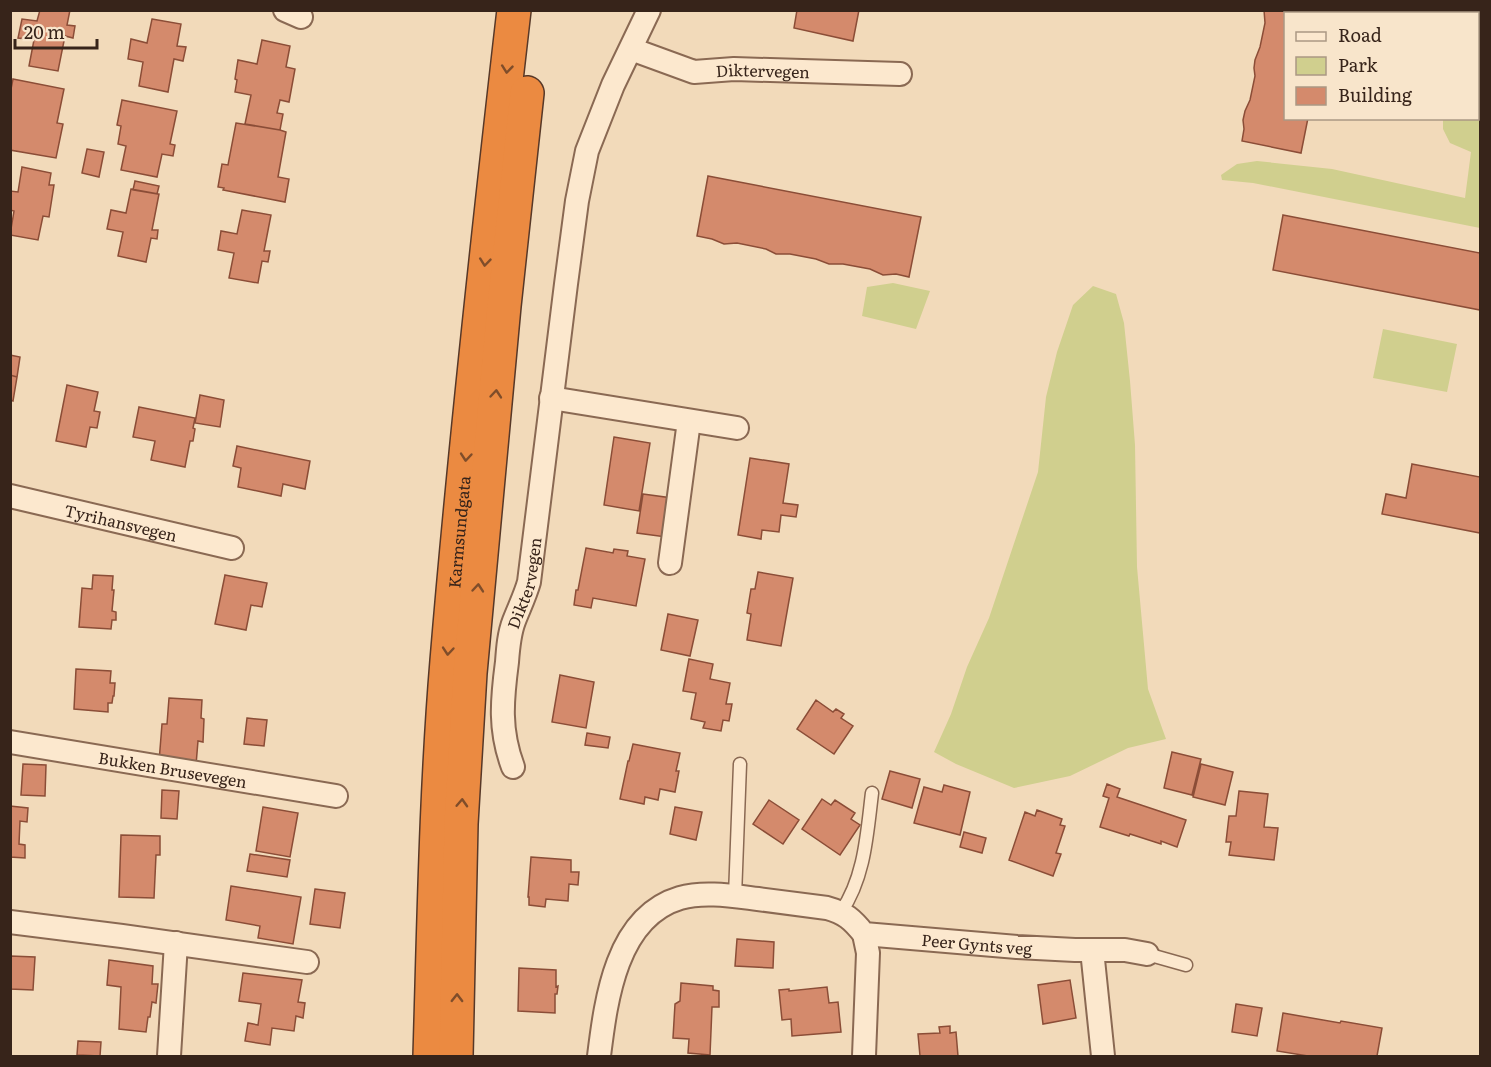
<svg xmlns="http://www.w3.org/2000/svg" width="1491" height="1067" font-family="Literata,serif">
  <rect width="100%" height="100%" fill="#f2daba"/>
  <path fill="#d0cf8e" d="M1480,75V228L1253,183L1222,180L1221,175L1237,164L1257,161L1332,169L1465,198L1471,152L1450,143L1443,129V119L1478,118V76Z
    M893,283L930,291L916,329L862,316L867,287Z
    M1093,286L1116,294L1124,323L1130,381L1135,445L1137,567L1148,689L1166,739L1128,748L1070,776L1014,788L956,764L934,752L951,714L967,667L989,618L1038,472L1046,397L1057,352L1073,305Z
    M1383,329L1457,344L1447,392L1373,378Z"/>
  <path fill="#d48a6c" stroke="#8b4d37" stroke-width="1.5" d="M40,10H70L67,25L75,26L73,38L65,36L58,71L29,66L34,40L18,38L22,19L37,21Z
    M797,10H859L853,41L794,28Z
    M1264,10H1329V14H1286V118H1308L1301,153L1242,141L1244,129L1243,120L1245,111L1250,100L1255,76L1254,68L1255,60L1260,47L1265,23Z
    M152,19L181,24L177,46L186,47L183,61L174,59L168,92L139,86L143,62L128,59L131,39L147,43Z
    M262,40L290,46L286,67L295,69L289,102L280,100L277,113L283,114L280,130L245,124L251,95L235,92L237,80L235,79L238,60L257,64Z
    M13,79L64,89L57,123L63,124L56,158L10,150V94Z
    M122,100L177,111L170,144L175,145L173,156L162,154L157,177L121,170L126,146L118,144L121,126L117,125Z
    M236,123L280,130L286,132L278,177L289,179L285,202L223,190L224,188L218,187L222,164L228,165Z
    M87,149L104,152L99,177L82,173Z
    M22,167L51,173L49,185H54L49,217L43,216L38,240L10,235L14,211L10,210V191L18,192Z
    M708,176L921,217L909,277L896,274L883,275L870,269L843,264H829L816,259L790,254H776L766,249L737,243L724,244L712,239L697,236Z
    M135,181L159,186L157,194L133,190Z
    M131,189L159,194L152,230H158L157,239L151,238L146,262L118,256L123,232L107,229L111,210L126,213Z
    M242,210L271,215L264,251H270L268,262L262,261L258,283L229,278L234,253L218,250L221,231L237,234Z
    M1283,215L1480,253V310L1273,270Z
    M10,355L20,357L17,377L10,375Z
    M10,375L17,377L13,401L10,400Z
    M67,385L98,392L94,411L100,412L97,428L90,427L86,447L56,441Z
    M200,395L224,400L220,427L195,423Z
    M139,407L195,418L193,428L195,429L193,441H190L185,467L151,460L155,441L133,437Z
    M614,437L650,443L639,511L604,505Z
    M237,446L310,461L305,489L283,484L281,496L238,487L241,468L233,466Z
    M750,458L789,464L783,503L798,505L796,517L781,515L779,532L762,530L761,539L738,535Z
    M1412,464L1480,477V533L1382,514L1386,494L1406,498Z
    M643,494L672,498L666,537L637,533Z
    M586,548L613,553L614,549L628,551L627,556L645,559L636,606L593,598L591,608L574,605L576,590H578Z
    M758,572L793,578L781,646L747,640L751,614L747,613L751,589H755Z
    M93,575L113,576L112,590H114L112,611L116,612V620H112L111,629L79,627L82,588L92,589Z
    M225,575L267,583L262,607L251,605L246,630L215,624Z
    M668,614L698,620L690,656L661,650Z
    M689,659L713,664L710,679L730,683L726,704H732L729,721L723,720L721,731L703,728L705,722L691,719L696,693L683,691Z
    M76,669L111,671L110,683H115L114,696H113L112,703H108V712L74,709Z
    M560,675L594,682L586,728L552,722Z
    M169,698L202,700L201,718L204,719L203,742L198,741L196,765L159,762L162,724H167Z
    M816,700L833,712L836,709L844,714L841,718L853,726L834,754L797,729Z
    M247,718L267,720L264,746L244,744Z
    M587,733L610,737L608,748L585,745Z
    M633,744L680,753L676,771H679L675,792L660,789L658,800L645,797L644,804L620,799L628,761H629Z
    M1172,752L1201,759L1192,795L1164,788Z
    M23,764L46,765L45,796L21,795Z
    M1201,764L1233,772L1225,805L1193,797Z
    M890,771L920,779L912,808L882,799Z
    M1107,784L1120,789L1117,797L1186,820L1177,847L1161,841V844L1130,834L1129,836L1100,827L1109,798L1103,796Z
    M944,785L970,792L960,835L914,823L924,787L942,792Z
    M162,790L179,791L177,819L161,818Z
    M1239,791L1268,794L1264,827L1278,828L1274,860L1229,855L1231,842H1226L1229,816H1236Z
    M822,799L831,805L835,800L855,813L851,819L860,825L840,855L802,829Z
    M769,800L799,820L783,844L753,824Z
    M10,806L28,808L27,822L20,821L19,844L25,845V858L10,857Z
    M263,807L298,813L290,857L256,851Z
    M675,807L702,812L696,840L670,834Z
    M1037,810L1062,819L1060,825L1065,826L1056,853L1061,854L1053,876L1009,860L1025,812L1035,816Z
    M964,832L986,838L982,853L960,847Z
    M121,835L160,836V855H156L154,898L119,897Z
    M250,854L290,860L287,877L247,871Z
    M531,857L571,860V872H579L578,885L569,884L568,901L546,899L545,907L529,905V897H528Z
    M231,886L301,897L293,944L258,938L260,926L226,920Z
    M315,889L345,893L340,928L310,924Z
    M737,939L774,942L773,968L735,966Z
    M10,956L35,957L33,990L10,989Z
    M109,960L153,966L152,984H158L156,1003L152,1002L150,1017H148L146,1032L119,1029L121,987L107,985Z
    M519,968L556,970V987L558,986L557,994H555V1013L518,1011Z
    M243,973L302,980L298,1002L305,1003L303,1018L296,1016L294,1031L272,1028L270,1045L245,1041L248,1023L258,1025L261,1004L239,1001Z
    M1070,980L1076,1018L1043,1024L1038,985Z
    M681,983L713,986V990L719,991V1007H712L710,1055L688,1053L689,1039L673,1038L675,1004L680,1001Z
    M827,987L829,1003L838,1002L841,1032L792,1036L791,1019L782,1020L779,990L789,989V991Z
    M1236,1004L1262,1008L1257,1036L1232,1032Z
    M1283,1013L1340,1023L1341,1021L1382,1028L1377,1056H1308L1277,1051Z
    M950,1026V1033L956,1032L958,1056H920L918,1034L940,1033L939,1027Z
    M78,1041L101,1042L100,1056L77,1055Z"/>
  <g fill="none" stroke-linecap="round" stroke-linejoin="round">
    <g stroke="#8a6953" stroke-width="15">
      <path id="lane" d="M735,896L740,764
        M841,912C865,877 867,833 872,793
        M1147,954L1186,965"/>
    </g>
    <g stroke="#8a6953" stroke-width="26">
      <g id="street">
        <path d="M285,10L301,17"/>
        <path id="s1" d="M631,49L694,72L734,69L900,74"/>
        <path d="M551,398L737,428"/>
        <path id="s2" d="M10,496L232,548"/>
        <path d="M670,563L689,421"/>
        <path id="s3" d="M10,742L336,796"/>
        <path id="s4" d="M513,767C499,730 502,700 507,662C508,648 509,634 514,621C519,608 525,596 529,582L566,284L577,201L587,151L613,85L649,10"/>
        <path d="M10,922L122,936L307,962"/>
        <path d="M864,934L868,953L864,1056"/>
        <path d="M1092,950L1103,1056"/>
        <path d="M169,1056L176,943"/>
        <path id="s5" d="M599,1056C606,1000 616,917 680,898C704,891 733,896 758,899C781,902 804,905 827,908C845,913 852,919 864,934L1017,947L1075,950H1125L1147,954"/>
      </g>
    </g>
    <g stroke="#6b4a37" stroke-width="36">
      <path id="secondary" d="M1465,10L1466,14
        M1478,37L1480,43"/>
    </g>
    <g stroke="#573828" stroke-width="36">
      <g id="highway">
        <path id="s6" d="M430,1056C434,925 436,793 447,661C465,444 489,227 514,10"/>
        <path d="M456,1056L461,824L470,673L504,306L527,93"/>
      </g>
    </g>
    <use href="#lane" stroke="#fce8ce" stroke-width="12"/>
    <use href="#street" stroke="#fce8ce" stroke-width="22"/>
    <use href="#secondary" stroke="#fce8ce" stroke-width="33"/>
    <use href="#highway" stroke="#eb8a41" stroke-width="33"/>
  </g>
  <defs><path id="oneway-chevron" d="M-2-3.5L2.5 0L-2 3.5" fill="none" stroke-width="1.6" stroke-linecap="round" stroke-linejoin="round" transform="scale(1.5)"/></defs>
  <g stroke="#7f4d2a">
    <use href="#oneway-chevron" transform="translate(507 69) rotate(96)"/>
    <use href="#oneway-chevron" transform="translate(485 262) rotate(96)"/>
    <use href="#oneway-chevron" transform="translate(496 394) rotate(-85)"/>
    <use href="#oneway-chevron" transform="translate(466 457) rotate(95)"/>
    <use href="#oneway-chevron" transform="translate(478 588) rotate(-85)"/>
    <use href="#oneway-chevron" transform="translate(448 651) rotate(95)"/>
    <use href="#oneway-chevron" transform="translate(462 803) rotate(-87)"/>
    <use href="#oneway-chevron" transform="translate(457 998) rotate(-89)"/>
  </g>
  <g text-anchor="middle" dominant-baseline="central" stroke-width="5" stroke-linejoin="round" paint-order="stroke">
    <g font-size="16" fill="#37241a" stroke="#f8e5cb">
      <text stroke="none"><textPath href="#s1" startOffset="136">Diktervegen</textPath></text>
      <text stroke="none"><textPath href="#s2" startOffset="114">Tyrihansvegen</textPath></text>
      <text stroke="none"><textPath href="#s6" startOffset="525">Karmsundgata</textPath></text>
      <text stroke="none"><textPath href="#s4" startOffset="188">Diktervegen</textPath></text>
      <text stroke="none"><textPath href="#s3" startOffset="165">Bukken Brusevegen</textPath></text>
      <text stroke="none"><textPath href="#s5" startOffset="496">Peer Gynts veg</textPath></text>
    </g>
  </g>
  <rect width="1491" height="1067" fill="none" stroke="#37241a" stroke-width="24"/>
  <rect x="1284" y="12" width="195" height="108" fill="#f8e5cb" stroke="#ab9884" stroke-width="1.5"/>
  <rect x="1296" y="32" width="30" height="9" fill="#fce8ce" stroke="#ab9884" stroke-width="1.5"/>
  <text x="1338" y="42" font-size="18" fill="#37241a">Road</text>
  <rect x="1296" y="57" width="30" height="18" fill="#d0cf8e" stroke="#ab9884" stroke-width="1.5"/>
  <text x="1338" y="72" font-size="18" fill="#37241a">Park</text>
  <rect x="1296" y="87" width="30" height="18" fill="#d48a6c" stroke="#ab9884" stroke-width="1.5"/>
  <text x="1338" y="102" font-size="18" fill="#37241a">Building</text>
  <path d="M15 39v9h82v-9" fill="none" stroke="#37241a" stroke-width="3"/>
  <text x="24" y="39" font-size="18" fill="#37241a" stroke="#f8e5cb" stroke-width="4.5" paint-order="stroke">20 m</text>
</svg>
